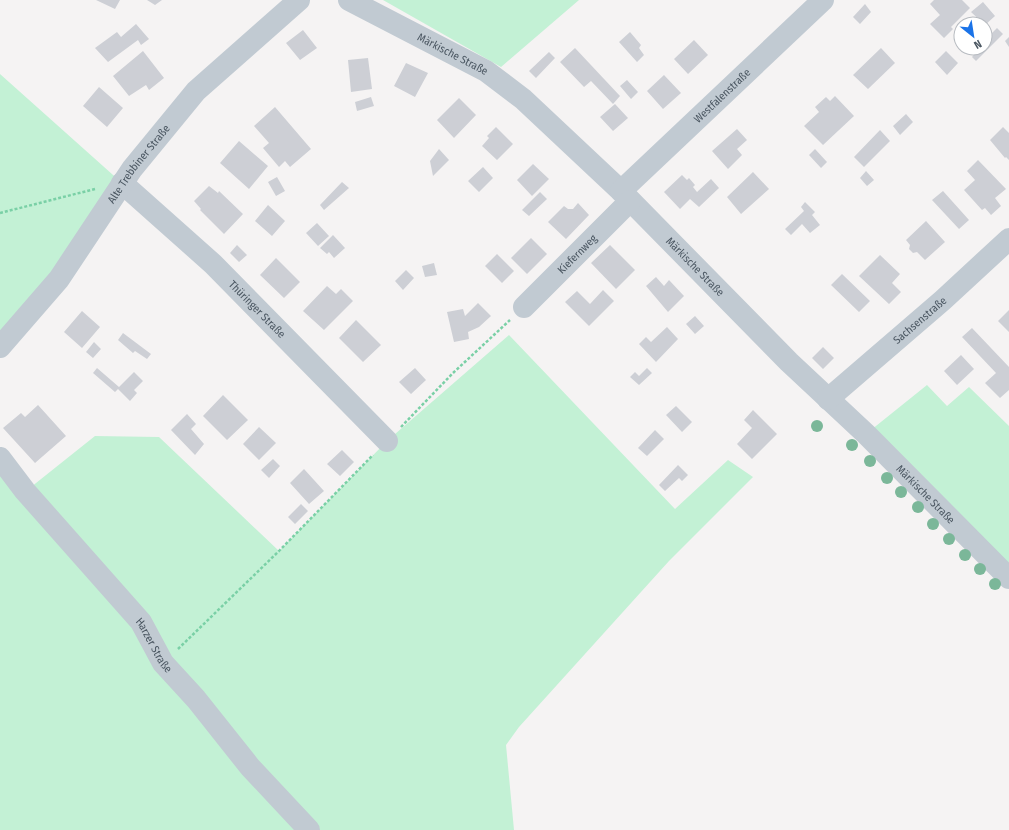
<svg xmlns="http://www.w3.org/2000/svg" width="1009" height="830" font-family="'Fira Sans Condensed',sans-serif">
  <rect width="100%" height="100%" fill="#f5f3f3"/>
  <path fill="#c3f1d5" d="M383,0H579L501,67Z
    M0,74L122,183L0,347Z
    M509,335L675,509L728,460L753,477L669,561L519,727L506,745L514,830H0V458L26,491L95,436L159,437L279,551L387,441Z
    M927,385L947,406L969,387L1009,426V578L866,434Z"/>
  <path fill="#cdcfd5" d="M96,0H120L115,9Z
    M147,0H162L155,5Z
    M934,0H962L970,8L951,27L953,29L944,38L930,24L940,15L930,4Z
    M983,2L995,16L985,25L971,12Z
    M865,4L871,12L860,24L853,17Z
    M136,24L149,39L141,45L138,40L108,62L95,48L117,32L121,37Z
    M997,28L1003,34L976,61L972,57L980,48H985V43L988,41L986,39Z
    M303,30L317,48L300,60L286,43Z
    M630,32L641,45L639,48L644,55L637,62L619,42Z
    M1009,37V47L1005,41Z
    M694,40L708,55L688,74L674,59Z
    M575,48L620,96L613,104L591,81L584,87L560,62Z
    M881,48L895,63L868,89L853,75Z
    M143,51L164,78L149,90L146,85L129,96L113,76Z
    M946,51L958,63L947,75L935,62Z
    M549,52L555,58L536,78L529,71Z
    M368,58L372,89L351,92L348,60Z
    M406,63L428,73L415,97L394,86Z
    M664,75L681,93L663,109L647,91Z
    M627,80L638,92L631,99L620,86Z
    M99,87L123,108L107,127L83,106Z
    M835,96L854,116L823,145L804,126L819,112L815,107L826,97L830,101Z
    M371,97L374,106L357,111L355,102Z
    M459,98L476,115L454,138L437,120Z
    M615,104L628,118L613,131L600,117Z
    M275,107L311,149L290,167L285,161L279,167L263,148L269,143L254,126Z
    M906,114L913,122L900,135L893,126Z
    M496,127L513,144L497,160L482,146L489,138L487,136Z
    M1003,127L1009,133V160L1006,157L1005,158L990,140Z
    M737,129L747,140L737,149L742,155L728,169L712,151Z
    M880,130L890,141L864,167L854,157Z
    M239,141L268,166L249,189L220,163Z
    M439,149L449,160L433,176L430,161Z
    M815,149L827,162L821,168L809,155Z
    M978,160L1006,189L995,198L1001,206L991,215L985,208L982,210L964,190L975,180L967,171Z
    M533,164L549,179L532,196L517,180Z
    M483,167L493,178L479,192L468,181Z
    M866,171L874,180L867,186L860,178Z
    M753,172L769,189L741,214L727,197Z
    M682,175L687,180L689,178L695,185L693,187L697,192L711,179L719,188L699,207L690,199L680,209L664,192Z
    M277,177L285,191L276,196L268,182Z
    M342,182L349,188L324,210L320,205Z
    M209,186L218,193L219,191L243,214L224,234L200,210L201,209L194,201Z
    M943,191L969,220L959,229L932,200Z
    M540,192L547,199L529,216L522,210Z
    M805,202L815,212L812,215L820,225L810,233L802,224L791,235L785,229L804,211L801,207Z
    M578,203L589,215L566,239L548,222L564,206L568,209H573Z
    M268,205L285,221L272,236L255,221Z
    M926,221L945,242L925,260L917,252L913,253L909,249L910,245L906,240Z
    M317,223L329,236L318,246L306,233Z
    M333,235L345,248L334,258L329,252L327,254L320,248Z
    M531,238L547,254L527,274L511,258Z
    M237,245L247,255L239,262L230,253Z
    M610,245L635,270L616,289L591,263Z
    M497,254L514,271L502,283L485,266Z
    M880,255L900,274L892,283L901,292L889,304L859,276Z
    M276,258L300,282L284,298L260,275Z
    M434,263L437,275L425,277L422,266Z
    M406,270L414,278L403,290L395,281Z
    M842,274L870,301L859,312L831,285Z
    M656,277L664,286L669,280L684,296L668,312L646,286Z
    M327,286L336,294L341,289L353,301L324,330L303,311Z
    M603,290L614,301L589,326L565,302L577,291L590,304Z
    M478,303L491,316L479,327L468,332L469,339L454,342L447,312L463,309L465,316Z
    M1009,310V332L998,321Z
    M82,311L100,327L82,348L64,332Z
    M695,316L704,326L695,334L686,324Z
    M356,320L381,345L363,362L339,338Z
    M667,327L678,339L656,362L639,344L646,337L651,342Z
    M972,328L1009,367V390L1000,398L985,383L996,373L962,337Z
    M123,333L151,354L147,359L135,351L133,353L118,340Z
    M94,342L101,349L93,358L86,352Z
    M823,347L834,358L823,369L812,358Z
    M961,355L974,369L957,385L944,371Z
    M97,368L119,387L134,372L143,381L134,390L137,393L130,401L118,389L115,392L93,373Z
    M415,368L426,380L411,394L399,382Z
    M647,368L652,373L639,385L630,377L635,372L639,376Z
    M223,395L248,420L227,440L203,416Z
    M38,405L66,436L35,463L3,428L21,413L25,417Z
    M676,406L692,422L682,432L666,415Z
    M753,410L777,434L752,459L737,444L752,428L744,420Z
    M187,414L196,424L191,429L204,444L195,455L171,430Z
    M259,427L276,443L259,460L243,444Z
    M655,430L664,439L647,456L638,448Z
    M342,450L354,462L340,476L327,464Z
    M273,459L280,466L269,478L261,470Z
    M678,465L688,475L682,481L679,478L665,491L659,485Z
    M304,469L324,491L309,504L290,483Z
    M301,504L308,511L295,524L288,517Z"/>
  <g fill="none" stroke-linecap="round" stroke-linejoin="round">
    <path stroke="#7ad0a6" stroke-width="2.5" stroke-dasharray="3 2" stroke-linecap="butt" d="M0,213L95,189
      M401,427L453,373L510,320
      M178,649L279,551L373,455"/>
    <g stroke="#c1cad2" stroke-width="22">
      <path id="s1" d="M349,0L486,71L523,99L621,191L789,362L866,434L1009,578"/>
      <path id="s2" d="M122,183L213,264L387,441"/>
      <path id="s3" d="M621,191L823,0"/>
      <path id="s4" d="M524,307L630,201"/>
      <path id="s5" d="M0,347L59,279L132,169L196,91L299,0"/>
      <path id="s6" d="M828,399L943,300L1009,239"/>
      <path id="s7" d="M0,458L25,491L141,622L163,663L196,699L250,767L309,830"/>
    </g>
  </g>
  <g fill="#7bb799">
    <circle cx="817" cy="426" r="6"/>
    <circle cx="852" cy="445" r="6"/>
    <circle cx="870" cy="461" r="6"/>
    <circle cx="887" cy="478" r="6"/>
    <circle cx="901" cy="492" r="6"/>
    <circle cx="918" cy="507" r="6"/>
    <circle cx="933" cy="524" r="6"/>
    <circle cx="949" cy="539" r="6"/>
    <circle cx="965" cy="555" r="6"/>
    <circle cx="980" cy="569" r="6"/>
    <circle cx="995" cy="584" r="6"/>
  </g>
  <g text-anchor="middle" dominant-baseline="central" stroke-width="3" stroke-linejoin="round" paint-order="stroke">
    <g font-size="11" fill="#4a5661" stroke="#fff">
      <text stroke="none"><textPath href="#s1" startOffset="117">Märkische Straße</textPath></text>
      <text stroke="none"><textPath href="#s3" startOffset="139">Westfalenstraße</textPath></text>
      <text stroke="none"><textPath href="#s5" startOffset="230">Alte Trebbiner Straße</textPath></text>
      <text stroke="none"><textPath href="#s4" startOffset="75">Kiefernweg</textPath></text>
      <text stroke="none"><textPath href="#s1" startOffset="441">Märkische Straße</textPath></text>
      <text stroke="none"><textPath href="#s2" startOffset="185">Thüringer Straße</textPath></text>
      <text stroke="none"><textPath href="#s6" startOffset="121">Sachsenstraße</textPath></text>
      <text stroke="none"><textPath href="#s1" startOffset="765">Märkische Straße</textPath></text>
      <text stroke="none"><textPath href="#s7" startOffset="243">Harzer Straße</textPath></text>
    </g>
  </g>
  <g transform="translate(973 36) rotate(150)"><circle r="19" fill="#ffffff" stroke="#b7bbc0"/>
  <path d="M0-3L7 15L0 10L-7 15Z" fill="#1a73e8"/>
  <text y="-6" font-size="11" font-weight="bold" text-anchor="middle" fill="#4a5661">N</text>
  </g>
</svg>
